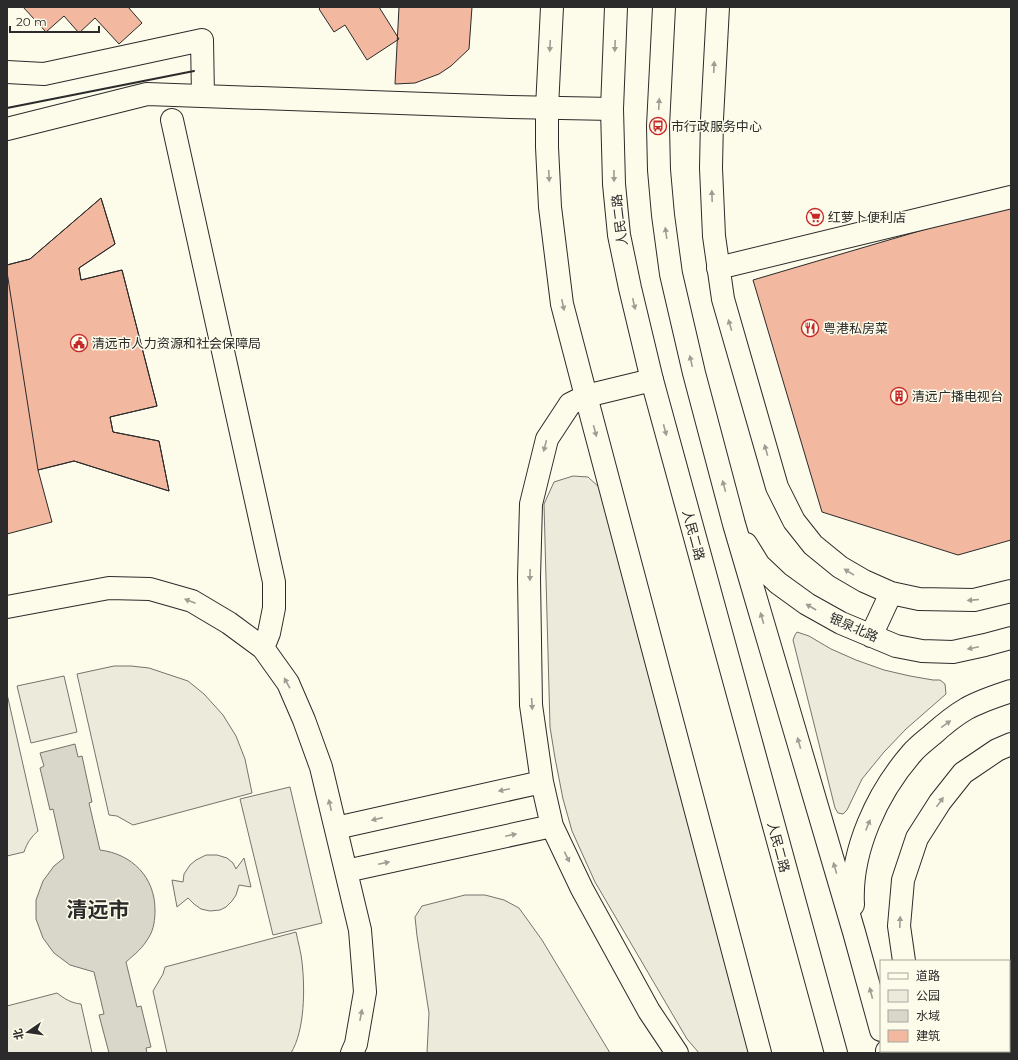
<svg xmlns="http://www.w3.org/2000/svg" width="1018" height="1060" font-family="Montserrat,'Noto Sans SC',sans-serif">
  <rect width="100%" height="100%" fill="#fdfbea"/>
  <path fill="#ecebdb" stroke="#74746e" d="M573,476L588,477L600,488L750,1053H699L687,1039L595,882L572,831L563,799L555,758L550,727L544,504L554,482Z
    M797,632L809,636L831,649L856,660L884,670L910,676L933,680H940L945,684L946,694L906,729L884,752L862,779L847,810L843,814L838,813L835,808L793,640L795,635Z
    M114,666H131L149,668L188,681L204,694L223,715L236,736L245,759L252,793L133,825L117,816L109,815L77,674Z
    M64,676L77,732L31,743L17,686Z
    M7,694L38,831C31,837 27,843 24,852L7,856Z
    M465,895H485L504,900L519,908L542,940L610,1053H427L429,1013L417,936L415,917L422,906Z
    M296,932C298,942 301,952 302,962C305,988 305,1030 291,1053H167L153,991L163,974L165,967Z
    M57,993C65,999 71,1003 81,1004L92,1053H7V1006Z"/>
  <path fill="#eceadb" stroke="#74746e" d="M290,787L322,923L273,935L240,799Z
    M206,855H217L227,858L233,863L236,869L244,858L251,887L239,885L236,895L232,901L226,907L220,910L210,911L201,909L194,904L188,898L177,907L172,880L183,882L184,874L190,865L196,860Z"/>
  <path fill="#d8d7c9" stroke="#74746e" d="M75,744L78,757L82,756L92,802L89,803L100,850C132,854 155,877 155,910C155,919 154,929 149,937C142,949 136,953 126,962L137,1007L141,1006L151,1047L146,1048L147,1053H109L99,1015L104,1014L94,972L70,965L54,953L43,938L36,919V900L43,881L54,866L64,858L53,809L50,810L40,768L44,766L40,753Z"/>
  <path fill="#f2b8a0" stroke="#2b2b2b" d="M23,7H128L142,23L119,44L95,18L79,33L64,16L46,32Z
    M321,7H379L399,39L367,60L345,25L334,32L319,9Z
    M399,7H472L469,49L451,66L439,74L415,83L395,84Z
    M101,198L115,244L79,268L81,280L122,270L157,406L110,417L113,432L159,441L169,491L74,461L38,470L52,522L7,534V265L30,259Z
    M101,198L115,244L79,268L81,280L122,270L157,406L110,417L113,432L159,441L169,491L74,461L38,470L7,272V265L30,259Z
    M1011,204V540L958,555L822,512L753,280Z"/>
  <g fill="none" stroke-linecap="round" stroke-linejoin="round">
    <g stroke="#2b2b2b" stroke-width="24">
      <path id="minor" d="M7,72L44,74L202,40L203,96
        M172,120L274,582V608L269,633L263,648
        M7,129L147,94L511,107L612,109
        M718,268L1011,197
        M652,380L586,396L570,404L547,439L531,504L529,578L531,705L542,782L552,826L582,889L649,1011L677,1053
        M7,607L109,588L150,589L192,601L229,623L263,648L288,683L304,720L321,767L360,930L365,992L356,1044L352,1053
        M336,828L542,782
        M346,871L552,826
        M904,961L899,926L903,880L917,838L940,802L963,773L997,750L1011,744
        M926,1051L927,1053"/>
    </g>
    <g stroke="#2b2b2b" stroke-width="24">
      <path id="major" d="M552,7L547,108V147L550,207L562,304L586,396L760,1053
        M616,7L612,109L614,184L619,235L630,288L652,380L836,1053
        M664,7L658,126L659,170L663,215L671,274L694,373L734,524L854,932L881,1030
        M718,7L712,119L711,168L714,236L723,299L777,487L794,521L813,545L840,567L864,581L891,593L919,599L974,600L1011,591
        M746,544L759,565L778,583L807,604L841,623L896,646L922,651L953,652L985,645L1011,638
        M871,636L891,593
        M853,905C850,851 877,793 912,753C918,746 925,741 932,735C942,726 954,716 966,709C980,701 996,696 1011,691
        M887,1051V1053"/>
    </g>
    <use href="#minor" stroke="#fdfbea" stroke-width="22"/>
    <use href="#major" stroke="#fdfbea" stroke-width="22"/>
    <path stroke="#2b2b2b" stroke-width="2" d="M7,108L194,71"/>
  </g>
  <defs><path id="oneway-solid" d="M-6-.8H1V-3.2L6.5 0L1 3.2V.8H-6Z"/></defs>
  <g fill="#9e9d94">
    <use href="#oneway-solid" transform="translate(550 46) rotate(93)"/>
    <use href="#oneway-solid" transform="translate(615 46) rotate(92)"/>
    <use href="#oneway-solid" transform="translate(714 67) rotate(-87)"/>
    <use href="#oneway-solid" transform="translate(659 104) rotate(-87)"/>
    <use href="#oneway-solid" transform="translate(549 176) rotate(87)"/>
    <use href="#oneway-solid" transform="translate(614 176) rotate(89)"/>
    <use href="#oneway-solid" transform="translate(712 196) rotate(-92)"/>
    <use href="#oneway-solid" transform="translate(666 233) rotate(-98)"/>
    <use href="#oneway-solid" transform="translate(634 304) rotate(77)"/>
    <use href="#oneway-solid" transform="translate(563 305) rotate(78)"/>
    <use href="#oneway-solid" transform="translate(730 325) rotate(-106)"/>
    <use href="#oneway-solid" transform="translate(691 361) rotate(-103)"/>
    <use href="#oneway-solid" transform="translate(665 430) rotate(75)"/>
    <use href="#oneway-solid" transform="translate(595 431) rotate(75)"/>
    <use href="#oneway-solid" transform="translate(545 446) rotate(104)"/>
    <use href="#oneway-solid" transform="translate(766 450) rotate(-106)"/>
    <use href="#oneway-solid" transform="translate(724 486) rotate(-105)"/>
    <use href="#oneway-solid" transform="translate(849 572) rotate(-148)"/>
    <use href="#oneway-solid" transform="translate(530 575) rotate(91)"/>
    <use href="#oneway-solid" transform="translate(973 600) rotate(175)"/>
    <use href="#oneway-solid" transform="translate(190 601) rotate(-159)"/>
    <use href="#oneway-solid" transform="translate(811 607) rotate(-150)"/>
    <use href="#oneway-solid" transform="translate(762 618) rotate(-106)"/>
    <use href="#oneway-solid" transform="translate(973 648) rotate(168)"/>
    <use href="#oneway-solid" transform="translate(287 683) rotate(-119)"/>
    <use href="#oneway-solid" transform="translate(532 704) rotate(86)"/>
    <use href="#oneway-solid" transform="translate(946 724) rotate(-36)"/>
    <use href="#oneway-solid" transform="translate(799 743) rotate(-106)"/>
    <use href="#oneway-solid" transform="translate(504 790) rotate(168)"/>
    <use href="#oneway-solid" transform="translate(940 802) rotate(-54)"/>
    <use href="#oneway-solid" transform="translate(330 805) rotate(-103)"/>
    <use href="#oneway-solid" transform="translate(377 819) rotate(167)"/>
    <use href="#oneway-solid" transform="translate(868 825) rotate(-68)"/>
    <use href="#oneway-solid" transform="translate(511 835) rotate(-12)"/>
    <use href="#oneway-solid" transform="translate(567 857) rotate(64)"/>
    <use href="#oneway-solid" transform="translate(384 863) rotate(-12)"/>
    <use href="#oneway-solid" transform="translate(835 868) rotate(-106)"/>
    <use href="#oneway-solid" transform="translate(900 922) rotate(-88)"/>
    <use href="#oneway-solid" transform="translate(871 993) rotate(-105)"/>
    <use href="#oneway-solid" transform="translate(361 1015) rotate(-79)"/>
  </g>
  <defs>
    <g id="bus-ring" transform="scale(0.9)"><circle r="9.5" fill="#fdfbea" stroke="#c62828" stroke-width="1.5"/><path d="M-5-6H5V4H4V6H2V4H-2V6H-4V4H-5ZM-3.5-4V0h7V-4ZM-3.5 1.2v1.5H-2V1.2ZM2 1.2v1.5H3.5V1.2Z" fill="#c62828"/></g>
    <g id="supermarket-ring" transform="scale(0.9)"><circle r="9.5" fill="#fdfbea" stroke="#c62828" stroke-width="1.5"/><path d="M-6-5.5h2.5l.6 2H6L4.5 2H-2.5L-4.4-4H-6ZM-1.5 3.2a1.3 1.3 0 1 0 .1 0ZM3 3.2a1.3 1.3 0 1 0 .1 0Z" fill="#c62828"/></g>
    <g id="restaurant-ring" transform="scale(0.9)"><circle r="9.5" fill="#fdfbea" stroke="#c62828" stroke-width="1.5"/><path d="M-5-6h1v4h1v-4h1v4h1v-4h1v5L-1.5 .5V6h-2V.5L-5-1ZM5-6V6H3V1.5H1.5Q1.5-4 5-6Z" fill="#c62828"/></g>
    <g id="civic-ring" transform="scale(0.9)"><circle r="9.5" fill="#fdfbea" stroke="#c62828" stroke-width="1.5"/><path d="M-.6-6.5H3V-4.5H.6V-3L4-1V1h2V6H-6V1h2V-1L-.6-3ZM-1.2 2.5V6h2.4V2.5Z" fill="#c62828"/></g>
    <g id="building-ring" transform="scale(0.9)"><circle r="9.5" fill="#fdfbea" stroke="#c62828" stroke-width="1.5"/><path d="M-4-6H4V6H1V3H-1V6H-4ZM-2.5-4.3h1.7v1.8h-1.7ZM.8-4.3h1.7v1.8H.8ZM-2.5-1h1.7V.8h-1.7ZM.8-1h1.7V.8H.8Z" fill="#c62828"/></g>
  </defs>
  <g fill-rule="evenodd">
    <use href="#bus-ring" x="658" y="126"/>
    <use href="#supermarket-ring" x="815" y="217"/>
    <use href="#restaurant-ring" x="810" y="328"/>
    <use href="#civic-ring" x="79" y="343"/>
    <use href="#building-ring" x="899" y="396"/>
  </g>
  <g text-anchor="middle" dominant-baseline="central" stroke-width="3" stroke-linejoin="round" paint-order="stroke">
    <g font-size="13" fill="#2b2b2b" stroke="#fdfbea" text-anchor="start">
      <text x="671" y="126">市行政服务中心</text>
      <text x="828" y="217">红萝卜便利店</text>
      <text x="823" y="328">粤港私房菜</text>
      <text x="92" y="343">清远市人力资源和社会保障局</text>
      <text x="912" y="396">清远广播电视台</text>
    </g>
    <g font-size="13" fill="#2b2b2b" stroke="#fdfbea">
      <text transform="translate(619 220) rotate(-97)">人民二路</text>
      <text transform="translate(694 535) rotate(75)">人民二路</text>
      <text transform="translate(854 627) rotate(24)">银泉北路</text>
      <text transform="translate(779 847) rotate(75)">人民二路</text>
    </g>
    <g font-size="21" font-weight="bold" fill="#2b2b2b" stroke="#fdfbea">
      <text x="98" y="909">清远市</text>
    </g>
  </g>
  <rect width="1018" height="1060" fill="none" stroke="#2b2b2b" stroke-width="16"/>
  <rect x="880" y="960" width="130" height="92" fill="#fdfbea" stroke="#a9a89e"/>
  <rect x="888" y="973" width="20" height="6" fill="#fdfbea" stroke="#a9a89e"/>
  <text x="916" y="980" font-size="12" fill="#2b2b2b">道路</text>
  <rect x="888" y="990" width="20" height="12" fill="#ecebdb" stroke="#a9a89e"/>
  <text x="916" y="1000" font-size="12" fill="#2b2b2b">公园</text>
  <rect x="888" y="1010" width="20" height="12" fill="#d8d7c9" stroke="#a9a89e"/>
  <text x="916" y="1020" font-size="12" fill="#2b2b2b">水域</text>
  <rect x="888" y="1030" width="20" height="12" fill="#f2b8a0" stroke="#a9a89e"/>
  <text x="916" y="1040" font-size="12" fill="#2b2b2b">建筑</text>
  <g transform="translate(28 1032) rotate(257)" stroke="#fdfbea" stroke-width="3" paint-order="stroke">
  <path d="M0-3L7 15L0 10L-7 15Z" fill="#2b2b2b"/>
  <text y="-6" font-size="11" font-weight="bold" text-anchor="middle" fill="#2b2b2b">北</text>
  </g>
  <path d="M10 26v6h89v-6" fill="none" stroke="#2b2b2b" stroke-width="2"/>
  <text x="16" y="26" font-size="12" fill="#2b2b2b" stroke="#fdfbea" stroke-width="3" paint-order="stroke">20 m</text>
</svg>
